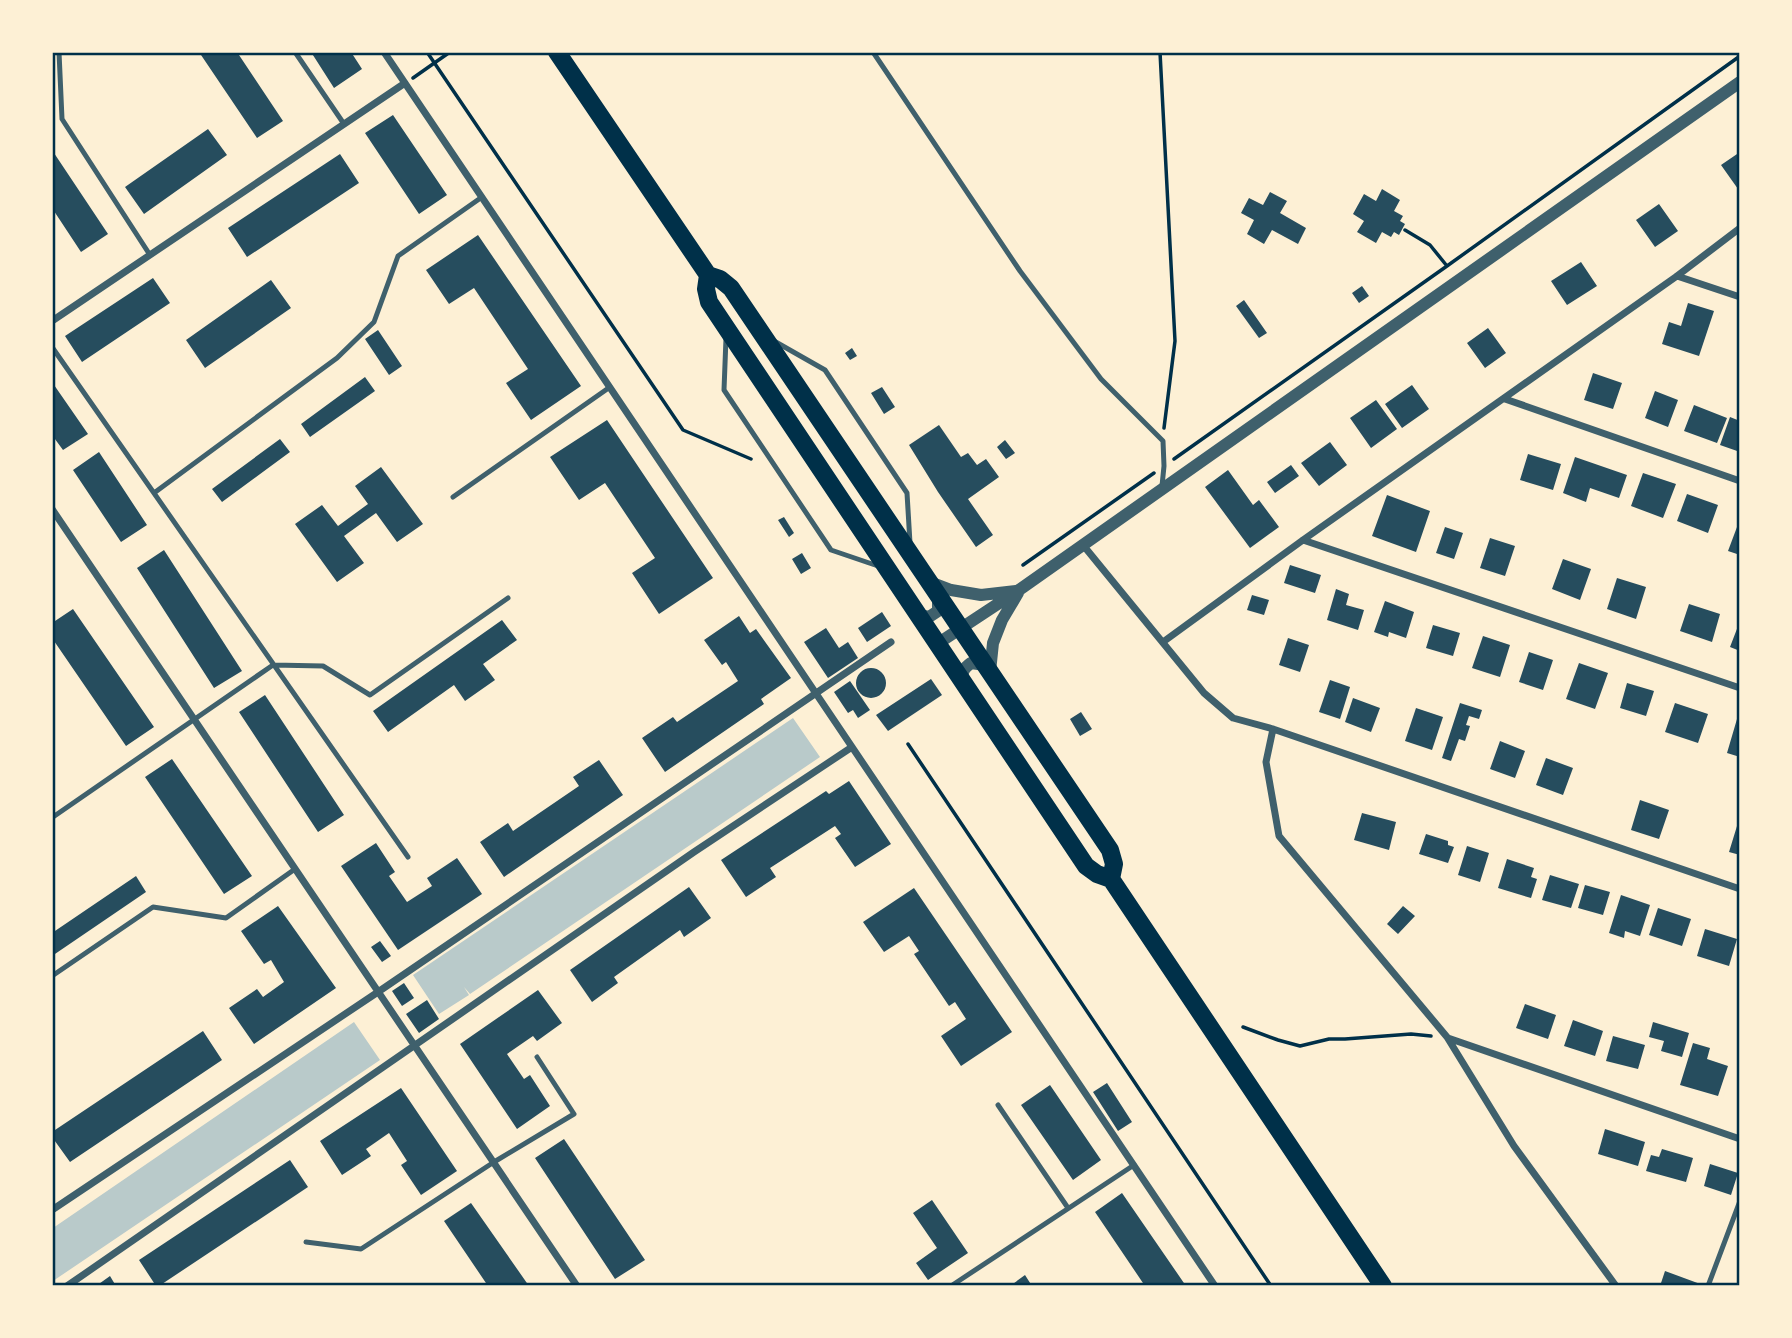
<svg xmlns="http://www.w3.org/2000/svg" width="1792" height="1338" font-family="Lato,sans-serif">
  <rect width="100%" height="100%" fill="#fdf0d5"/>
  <path fill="#b9caca" d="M793,718L820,757L470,994L464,987L469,995L439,1014L413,975Z
    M354,1022L380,1060L53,1281V1228Z"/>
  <path fill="#264d5e" d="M199,52H237L283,121L257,138Z
    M311,52H351L362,69L334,88Z
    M393,115L447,195L419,214L365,133Z
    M208,129L227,155L144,214L125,187Z
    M52,150L108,234L81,252L52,208Z
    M1740,152V188L1738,189L1721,165Z
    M340,154L359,183L247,257L228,228Z
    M1382,189L1400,200L1394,211L1403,216L1400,221L1405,224L1399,235L1394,232L1391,237L1382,232L1376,243L1357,232L1364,221L1353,214L1364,194L1376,201Z
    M1270,192L1287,201L1280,213L1306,228L1298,244L1272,230L1264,244L1247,234L1254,220L1241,213L1249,198L1263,205Z
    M1659,204L1678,231L1655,247L1636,220Z
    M478,235L581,386L531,420L506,383L528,369L474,288L449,304L426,270Z
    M1581,262L1597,286L1567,305L1551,281Z
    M153,278L170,303L82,362L65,336Z
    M271,280L291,308L205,368L186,340Z
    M1362,286L1369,296L1359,303L1352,293Z
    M1244,300L1267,333L1259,338L1236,306Z
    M1688,303L1714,311L1699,356L1662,344L1669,322L1681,326Z
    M1488,328L1506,353L1485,368L1467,343Z
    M378,330L402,366L389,375L365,339Z
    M852,348L857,356L850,360L845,353Z
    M1593,373L1622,383L1613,409L1584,400Z
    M365,377L375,391L310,437L301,424Z
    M52,382L88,434L63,450L52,435Z
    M1412,385L1429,409L1402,428L1385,404Z
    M882,387L895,407L884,414L871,393Z
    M1655,391L1678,400L1668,427L1645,418Z
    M1376,400L1397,429L1371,448L1350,418Z
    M1694,405L1727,418L1717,443L1684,431Z
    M1730,417L1740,421V452L1720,445Z
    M607,420L713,578L659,614L632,573L655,558L605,483L579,500L550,457Z
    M939,425L961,457L968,453L977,465L986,459L999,477L968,499L993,535L976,547L938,492L909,445Z
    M280,439L290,452L222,502L212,489Z
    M1005,440L1015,453L1006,459L997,447Z
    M1330,442L1347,465L1319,486L1301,463Z
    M99,452L147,525L121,542L73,470Z
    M1528,454L1561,464L1553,490L1520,480Z
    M1575,457L1627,475L1619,498L1590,488L1586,502L1563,493Z
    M1291,465L1299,476L1275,493L1267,482Z
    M381,467L423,524L397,542L376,513L344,536L364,563L337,582L295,524L322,505L338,526L368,504L355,486Z
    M1228,470L1253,505L1259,500L1279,527L1250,548L1205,487Z
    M1643,473L1676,484L1663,518L1631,506Z
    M1687,494L1718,505L1708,533L1677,521Z
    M1387,495L1430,511L1416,552L1372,536Z
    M784,517L794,533L789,537L778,520Z
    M1740,519V555L1728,551Z
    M1445,527L1463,533L1454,559L1436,553Z
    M1490,538L1515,546L1505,576L1480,568Z
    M164,550L242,671L214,688L137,568Z
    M802,553L811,568L801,574L792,559Z
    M1563,559L1591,569L1580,600L1552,589Z
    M1290,565L1321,575L1315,593L1284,583Z
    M1617,578L1646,587L1636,619L1607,609Z
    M1336,589L1349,594L1346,605L1364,610L1358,630L1327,620Z
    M1252,595L1269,600L1264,615L1247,610Z
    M1385,601L1414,612L1406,638L1389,632L1388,637L1374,632Z
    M1689,604L1720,614L1712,642L1680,631Z
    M73,609L154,727L126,746L52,638V623Z
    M882,612L891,626L867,642L858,628Z
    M739,616L750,633L756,629L791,678L761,699L764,704L665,772L642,738L673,717L677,722L738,681L726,662L722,665L704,640Z
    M502,620L517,640L483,664L495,680L465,701L454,685L388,732L373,711Z
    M1740,621V651L1730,647Z
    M1433,625L1460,633L1453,656L1426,648Z
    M826,628L839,648L848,642L858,658L828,678L804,642Z
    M1483,636L1510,645L1500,677L1472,668Z
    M1288,638L1309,645L1300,672L1279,665Z
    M1529,652L1553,660L1543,690L1519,682Z
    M1579,663L1608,673L1595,709L1566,699Z
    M856 683a15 15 0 1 1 30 0a15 15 0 1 1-30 0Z
    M931,679L942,695L888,731L876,715Z
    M1330,680L1350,687L1340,719L1319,712Z
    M850,681L870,710L858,718L853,710L848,713L834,692Z
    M1627,683L1654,691L1646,716L1620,708Z
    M265,695L344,815L318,832L239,712Z
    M1353,698L1380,708L1371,732L1345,722Z
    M1460,703L1482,710L1479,719L1469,716L1466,725L1470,726L1465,741L1459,739L1451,761L1442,758Z
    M1675,703L1708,714L1698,743L1665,732Z
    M1416,708L1443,717L1432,750L1405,741Z
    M1081,712L1092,729L1080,736L1070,719Z
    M1737,719L1740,720V757L1727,753Z
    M1500,741L1525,751L1515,778L1490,769Z
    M1546,758L1573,768L1563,795L1536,785Z
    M172,759L252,876L224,894L145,777Z
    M599,760L623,795L504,877L480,842L508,823L513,831L579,786L573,777Z
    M849,781L891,844L855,867L835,838L841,834L835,826L770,868L776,877L746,897L721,860L826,791L829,794Z
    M1640,800L1669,810L1659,839L1631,830Z
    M1362,813L1396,822L1389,850L1354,840Z
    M1737,826L1740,827V855L1729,852Z
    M1426,834L1448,841V845L1454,847L1448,863L1419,854Z
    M376,843L395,872L389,876L407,902L432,886L427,878L457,858L482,894L398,950L341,866Z
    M1467,846L1489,853L1480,882L1458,875Z
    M1507,859L1534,868L1531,877L1537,879L1531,898L1498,888Z
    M1550,875L1579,884L1571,908L1542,900Z
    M136,876L146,892L52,956V933Z
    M1585,885L1610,892L1603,915L1578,908Z
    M689,887L711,918L684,937L680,930L614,977L618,983L592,1002L570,970Z
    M914,888L1012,1032L961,1066L941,1036L966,1019L955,1002L949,1006L914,954L919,951L909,936L884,952L863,922Z
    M1621,895L1650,905L1640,936L1625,931L1624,938L1609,933Z
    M278,906L336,988L254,1044L229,1008L257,989L263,997L284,982L271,960L264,964L241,931Z
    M1403,906L1415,916L1398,934L1387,924Z
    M1658,908L1691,919L1682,946L1649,935Z
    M1705,929L1737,939L1729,966L1697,956Z
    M380,941L391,956L382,962L371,947Z
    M404,983L414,998L402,1006L392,991Z
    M538,990L562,1023L537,1041L533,1036L507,1054L524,1079L530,1075L550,1106L517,1129L460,1044Z
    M427,1000L439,1019L419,1033L406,1014Z
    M1525,1004L1556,1015L1548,1039L1516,1028Z
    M1573,1020L1603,1031L1595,1056L1564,1046Z
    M1653,1022L1689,1033L1682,1057L1661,1051L1664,1041L1649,1037Z
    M203,1031L222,1060L70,1162L52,1137V1132Z
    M1613,1036L1645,1045L1638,1069L1606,1061Z
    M1693,1043L1710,1048L1707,1059L1728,1066L1718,1096L1680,1085Z
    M1107,1083L1132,1122L1118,1131L1093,1092Z
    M1050,1085L1101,1160L1073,1180L1021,1105Z
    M401,1088L457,1171L421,1195L401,1165L407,1161L389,1133L366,1149L371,1156L342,1175L320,1141Z
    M1605,1129L1645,1142L1638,1166L1598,1154Z
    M564,1139L645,1260L615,1279L535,1158Z
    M1662,1149L1693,1158L1686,1182L1646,1171L1651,1155L1659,1157Z
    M290,1160L308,1187L159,1286H156L139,1260Z
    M1710,1164L1738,1173L1731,1195L1704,1186Z
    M1122,1193L1186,1286H1145L1095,1212Z
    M932,1200L968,1253L928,1280L916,1263L937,1248L913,1213Z
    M471,1203L529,1286H488L444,1221Z
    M1665,1271L1703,1285V1286H1660Z
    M1025,1275L1032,1286H1010Z
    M110,1276L116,1286H96Z"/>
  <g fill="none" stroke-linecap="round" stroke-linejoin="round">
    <path stroke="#003049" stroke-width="3.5" d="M427,52L683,430L751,459
      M1160,52L1175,341L1164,428
      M413,78L450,52
      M1405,230L1430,245L1447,266
      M1174,459L1447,266L1740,56
      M1023,565L1154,473
      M908,744L1271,1286
      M1243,1027L1278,1040L1300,1046L1329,1039H1345L1411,1034L1431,1036"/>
    <path stroke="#3f606c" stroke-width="5" d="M59,52L62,119L150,255
      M295,52L344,124
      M873,52L1020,271L1101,379L1163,441L1164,466L1162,486
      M726,338L724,390L831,550L881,567
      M774,341L825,370L907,493L910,543
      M52,347L408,857
      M154,493L337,358L374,322L398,256L482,197
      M453,497L610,387
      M53,817L273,665L323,666L370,695L508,598
      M52,976L153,907L226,918L295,869
      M998,1105L1068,1208
      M306,1242L361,1249L494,1162L574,1114L537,1057
      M951,1286L1134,1165
      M1708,1286L1740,1201"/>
    <path stroke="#3f606c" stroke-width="7" d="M384,52L1215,1286
      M1677,276L1740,297
      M52,321L405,83
      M1505,399L1740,481
      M52,509L577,1286
      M1303,540L1740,688
      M1083,545L1204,693L1233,718L1273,729L1740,889
      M1163,642L1303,540L1677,276L1740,228
      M1273,729L1266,762L1279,836L1447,1037L1514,1146L1616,1286
      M1448,1038L1740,1139
      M52,1210L378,992L891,642
      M67,1286L694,852L852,747"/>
    <path stroke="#3f606c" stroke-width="12" d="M930,582L951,590L981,595L1016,591
      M915,611L921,615L929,617L938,611V596
      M937,644L1019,590L1740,82
      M990,672L993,643L1002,620L1018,593
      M962,681C962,671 964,668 971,663L985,665"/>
    <path stroke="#003049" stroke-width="18" d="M557,52L708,275L720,279L731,288L1110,850L1114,864L1111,879
      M708,275L706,289L709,302L1086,866L1097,874L1111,879L1383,1286"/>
  </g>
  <rect width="1792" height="1338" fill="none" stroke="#fdf0d5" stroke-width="108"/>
  <rect x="54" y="54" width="1684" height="1230" fill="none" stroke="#003049" stroke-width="2.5"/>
</svg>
